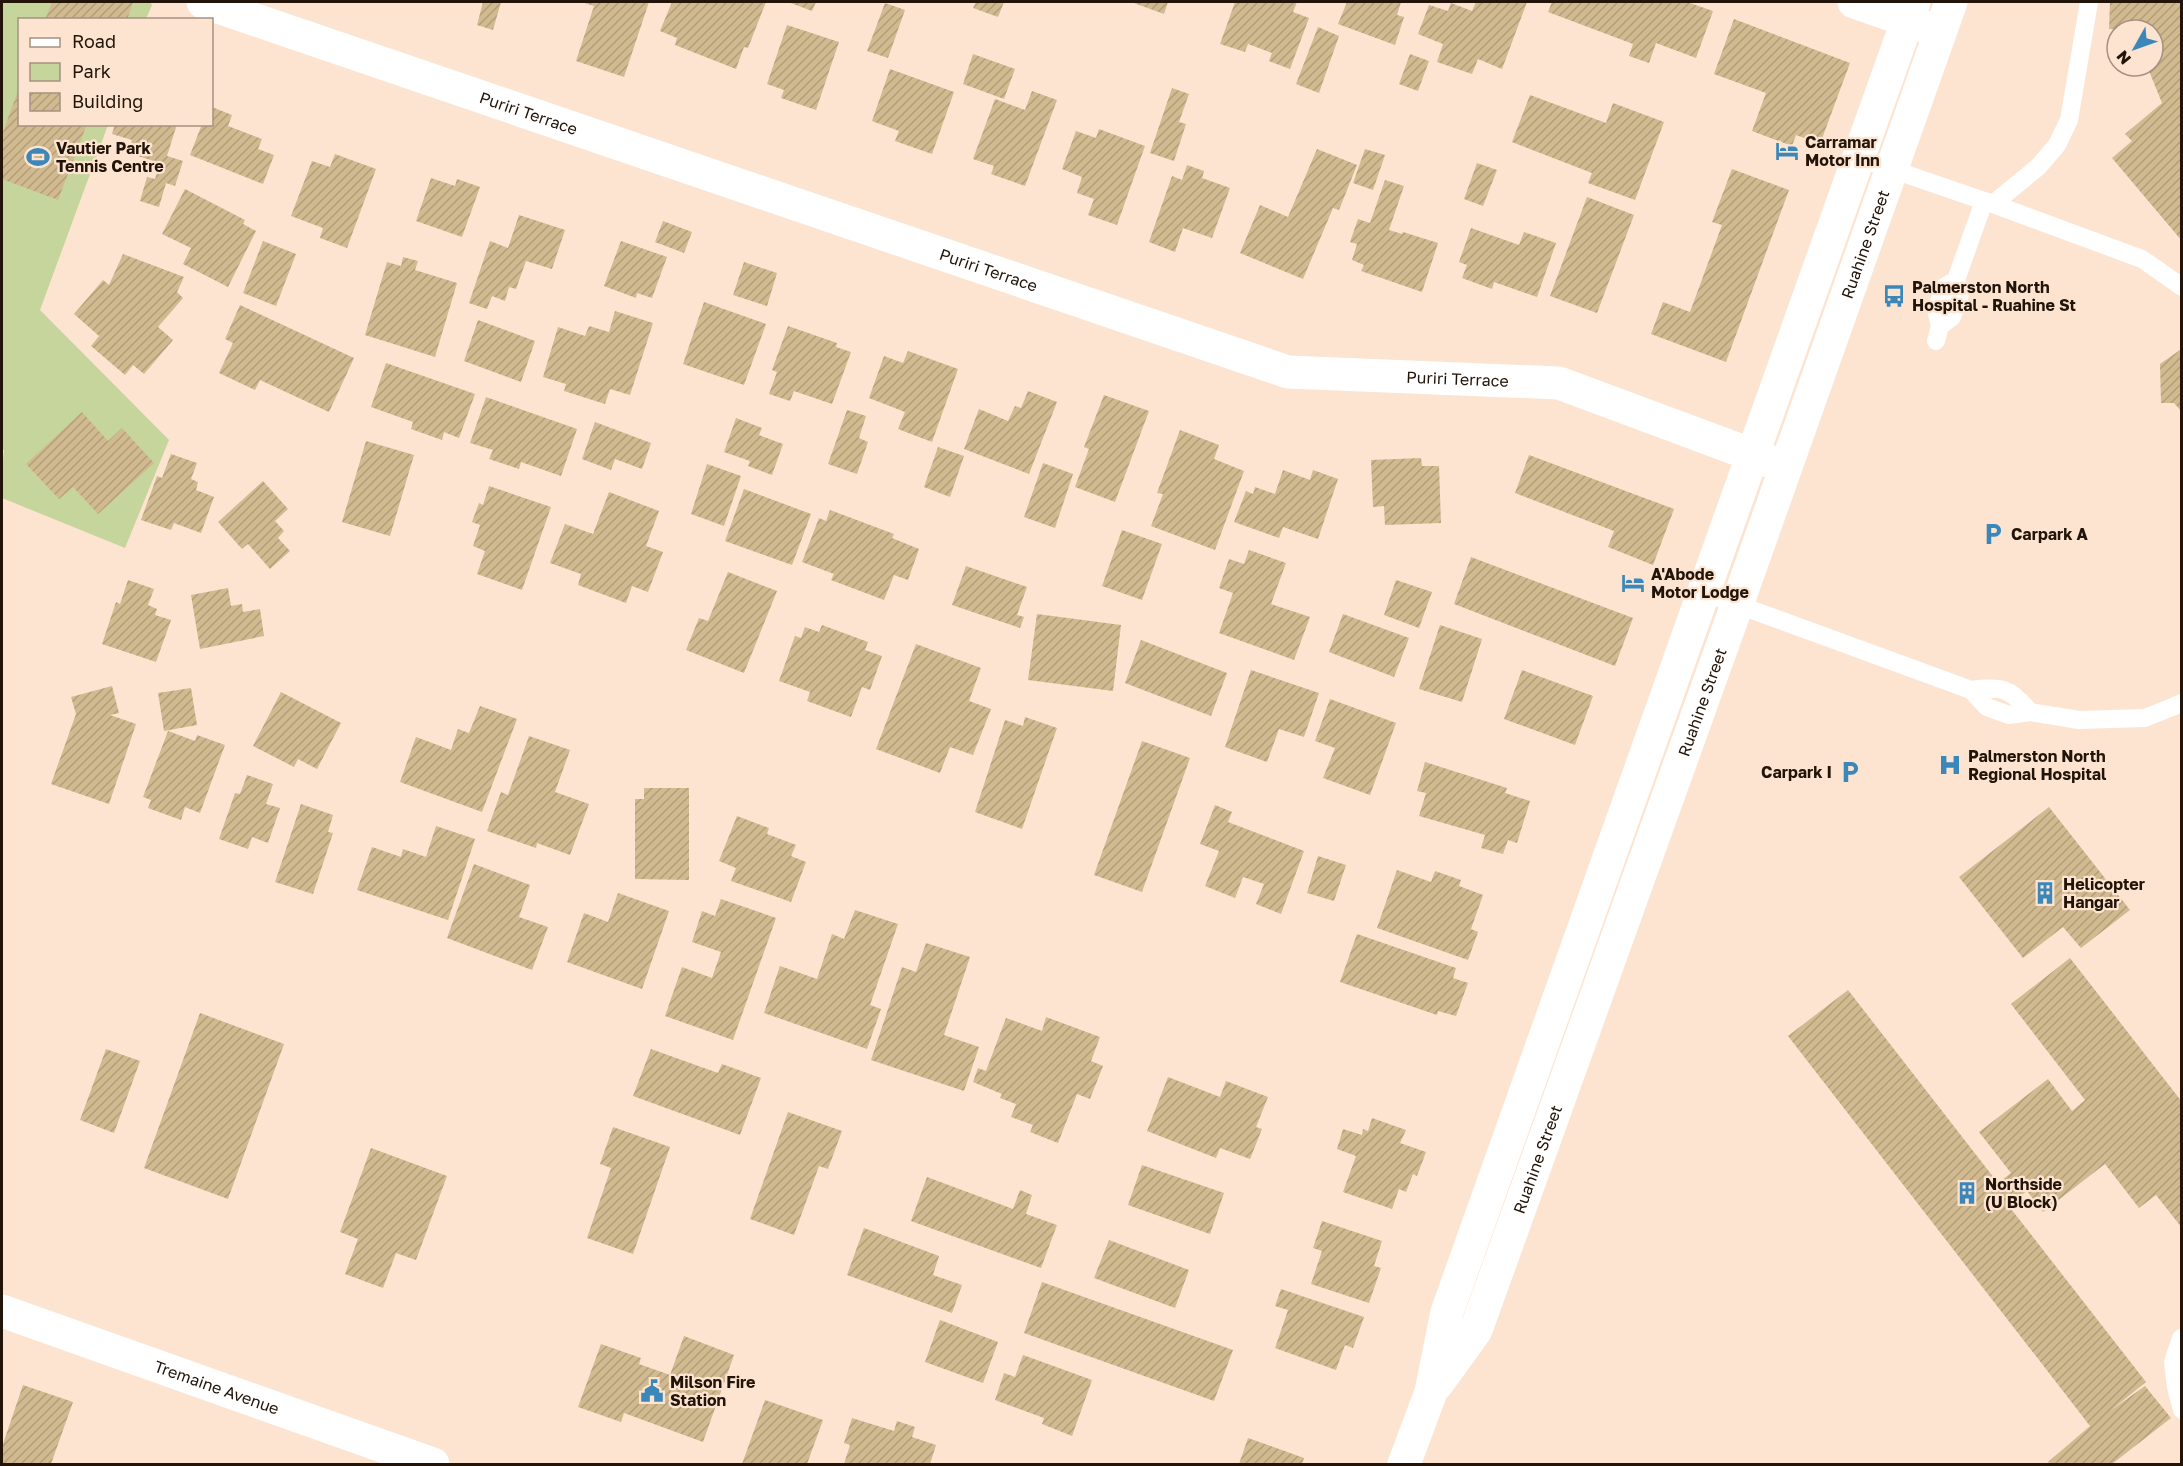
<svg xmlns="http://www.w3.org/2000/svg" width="2183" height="1466" font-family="'Golos Text',sans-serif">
  <defs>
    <pattern id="building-hatch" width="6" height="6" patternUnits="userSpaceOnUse" patternTransform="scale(1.5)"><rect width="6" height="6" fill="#d1b990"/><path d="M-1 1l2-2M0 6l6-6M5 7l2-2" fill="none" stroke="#b39e7b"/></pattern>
  </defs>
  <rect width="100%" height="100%" fill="#fce4d1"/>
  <path fill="#c5d59b" d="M2,2H150L152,5L146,19L20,20V124L108,125L40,310L169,440L125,548L2,498V468L4,450L2,449Z"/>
  <path fill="url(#building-hatch)" d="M52,2H133L127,20H45Z
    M483,2H501L493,30L477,25Z
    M581,2H649L624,77L576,61L594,6Z
    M672,2H766L748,48L744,47L736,69L675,45L677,38L660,31Z
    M788,2H816L812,11Z
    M976,2H1004L998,17L973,8Z
    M1131,2H1168L1164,14Z
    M1235,2H1297L1293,12L1309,18L1290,69L1269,61L1272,53L1248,44L1245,52L1220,44Z
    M1347,2H1401L1397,15L1404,17L1395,45L1338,24Z
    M1476,2H1527L1502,69L1478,59L1472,74L1437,62L1443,44L1418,34L1429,5L1448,11L1451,3L1472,11Z
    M1552,2H1687L1713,11L1696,58L1656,43L1649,63L1629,56L1633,44L1548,12Z
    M2110,2H2182V241L2112,158L2132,141L2125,134L2162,103L2147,66H2153V30L2109,29Z
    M885,3L905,10L888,58L867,51Z
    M1734,19L1850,63L1820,144L1796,135L1792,146L1752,131L1766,93L1714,74Z
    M787,25L839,42L816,110L781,98L784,90L767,84Z
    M1318,27L1339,36L1319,93L1296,84Z
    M973,54L1015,69L1004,99L963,84Z
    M1410,54L1429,61L1418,91L1399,84Z
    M890,69L954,92L932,154L895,141L899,131L872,121Z
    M19,88L20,124H87L58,200L2,179V135Z
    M1172,88L1189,94L1179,122L1186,124L1174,161L1150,153Z
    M1032,91L1057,100L1025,186L991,174L994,166L973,159L995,99L1025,110Z
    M1530,95L1606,123L1613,103L1664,122L1635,200L1588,183L1592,173L1512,142Z
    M212,107L232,115L228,126L262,139L258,149L274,155L263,184L190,155L202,124H212Z
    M115,124H177L167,156L183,161L175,186L166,183L159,207L140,201L147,177L155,179L160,163L128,153L132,140L112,134Z
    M1099,129L1145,146L1117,225L1088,215L1094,199L1077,193L1082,177L1062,169L1076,131L1096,138Z
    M1317,149L1357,165L1339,210L1333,208L1303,279L1240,253L1260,205L1288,217Z
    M1365,149L1385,155L1373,190L1353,183Z
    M335,154L376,169L347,248L320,238L323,228L291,216L312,161L330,167Z
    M1477,163L1497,170L1483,206L1464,199Z
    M1187,165L1204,171L1202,178L1230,188L1212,238L1183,228L1175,252L1149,242L1172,176L1182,180Z
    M1732,169L1789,190L1726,362L1651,334L1663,302L1690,312L1722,225L1712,222Z
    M431,178L455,186L457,179L480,187L462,237L416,221Z
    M1385,180L1404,186L1389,230L1402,234L1403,232L1438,243L1422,292L1361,271L1364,265L1352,260L1357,244L1350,242L1358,219L1370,223Z
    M185,189L245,220L243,224L256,231L228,287L183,264L191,248L162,234Z
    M1587,197L1634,215L1597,313L1550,296Z
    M519,215L565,230L552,269L526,261L516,289L509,287L505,301L492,296L487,309L469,303L490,241L508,248Z
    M663,221L692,232L684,253L655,242Z
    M1471,228L1519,245L1524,232L1556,243L1537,297L1494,282L1492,289L1462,278L1467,265L1459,262Z
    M263,241L296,254L276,306L243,293Z
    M621,241L667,257L652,298L637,293L636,298L604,286Z
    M123,254L184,277L177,292L183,298L158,327L173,340L144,374L133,365L125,375L91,346L99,336L74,314L103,280L109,285Z
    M403,257L418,261L415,270L457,283L435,357L365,335L387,262L401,266Z
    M744,262L777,273L767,306L733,295Z
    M704,302L766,324L744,385L683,364Z
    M240,305L354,358L329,412L260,380L255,390L219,373L233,343L225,339Z
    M615,311L653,323L630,395L610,389L605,404L564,391L566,384L543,377L558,327L585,336L589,326L609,332Z
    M478,320L535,341L521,382L464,361Z
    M788,326L837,343L836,347L851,352L832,404L794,391L790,401L769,394L777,372L772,370Z
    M2180,350L2182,351V412L2174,403H2161L2160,364Z
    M908,351L958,369L932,442L898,429L905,412L869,398L884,356L903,363Z
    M386,363L475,394L459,438L444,432L442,440L411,429L413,422L371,407Z
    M1028,391L1057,402L1029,474L964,449L979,409L1008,421L1015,406L1021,408Z
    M1104,395L1149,411L1115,502L1075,487L1089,449L1084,447Z
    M486,397L577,429L561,476L521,462L519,469L489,459L493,450L470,443Z
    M847,410L866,416L859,438L868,442L857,474L828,464Z
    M82,412L108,441L122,428L154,463L98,514L73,487L59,499L26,464Z
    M736,418L762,428L759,435L783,444L772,475L748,466L750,461L724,452Z
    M595,422L651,443L642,469L615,459L611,470L582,459Z
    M1180,430L1219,445L1214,459L1244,471L1215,550L1151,526L1163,494L1157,493Z
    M366,441L414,455L390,536L342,522Z
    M938,447L964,456L950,497L924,487Z
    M171,454L197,463L191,479L198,482L196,490L214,497L201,533L174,523L171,530L141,520L157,476L162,478Z
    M1529,455L1674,509L1653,565L1608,547L1614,531L1515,493Z
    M1421,458L1422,466H1439L1441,523L1385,525L1384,506L1373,507L1371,460Z
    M1043,463L1073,474L1055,528L1024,517Z
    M707,464L741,476L724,526L691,514Z
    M1283,470L1310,480L1313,470L1338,479L1318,539L1283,527L1279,538L1234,522L1246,491L1253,494L1255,487L1275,494Z
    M263,481L288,509L275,521L284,531L278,538L290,551L270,569L248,544L242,549L218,522Z
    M489,486L551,507L522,590L477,574L485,551L473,546L480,525L472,522L479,503L483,505Z
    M744,489L811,514L792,565L725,541Z
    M609,492L659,511L646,546L663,552L648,592L632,586L626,603L578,585L581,574L550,563L565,524L593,534Z
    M830,510L894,534L892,538L919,549L908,580L894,575L884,600L831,580L834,574L802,562L819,518L826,521Z
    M1122,530L1162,544L1142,600L1102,586Z
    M1249,550L1286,563L1271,604L1310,617L1294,660L1219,633L1233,593L1219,588L1229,559L1244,564Z
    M1471,557L1633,618L1615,666L1454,604Z
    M966,566L1027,587L1017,615L1024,617L1020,628L952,605Z
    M728,572L777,591L744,673L686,650L699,618L708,621Z
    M128,580L154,589L148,605L157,609L155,615L171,620L156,662L102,644L116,602L120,604Z
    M1396,580L1432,592L1419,628L1384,615Z
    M228,588L231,606L242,604L243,612L260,609L264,636L200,649L191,595Z
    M1037,614L1121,625L1113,691L1028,680Z
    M1343,614L1409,638L1394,677L1329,652Z
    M822,625L868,642L865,650L882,656L870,690L862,687L851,717L807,701L810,692L779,681L795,636L801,638L805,627L819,632Z
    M1440,625L1482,639L1462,702L1419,689Z
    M1141,640L1227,673L1211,716L1125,683Z
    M916,644L981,668L969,701L991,709L973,755L950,747L940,773L876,749Z
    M1251,670L1319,693L1304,737L1279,729L1267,762L1225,747Z
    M1522,670L1593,696L1575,745L1504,719Z
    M112,686L119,713L110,715L136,724L109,804L51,784L76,714L71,697Z
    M191,688L197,725L164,731L158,693Z
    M281,692L341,723L317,769L298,759L294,767L253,746Z
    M1330,699L1396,723L1370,795L1323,778L1335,748L1315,741Z
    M480,706L517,719L482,812L400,782L416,737L451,750L458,729L469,733Z
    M1025,717L1057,728L1022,829L975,812L1005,720L1023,726Z
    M168,731L195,741L197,735L225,745L200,813L185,807L181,820L148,808L151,800L143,797Z
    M529,736L570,750L555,792L589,804L570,855L537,843L536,848L487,831L501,792L508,795Z
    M1142,741L1190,758L1142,892L1094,875Z
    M1425,762L1507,788L1505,793L1530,801L1517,843L1508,840L1503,854L1481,848L1485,835L1419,816L1426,793L1417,791Z
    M247,775L273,784L266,804L280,808L268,843L252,837L248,849L219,839L235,793L240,794Z
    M644,788H689V880L635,879V799H644Z
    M301,804L333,815L328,832L333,833L313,894L275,882Z
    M1215,805L1232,812L1228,822L1304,851L1281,914L1256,904L1264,884L1243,877L1235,898L1205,886L1219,851L1200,844Z
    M2049,807L2130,910L2081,948L2063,927L2023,958L1959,877Z
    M737,816L769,828L767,834L796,845L791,856L806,862L791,902L731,881L736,868L719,861Z
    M436,826L475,839L448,920L357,890L372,847L401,857L403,849L426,857Z
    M1318,856L1346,865L1334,901L1307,893Z
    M474,864L530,885L519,917L548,927L532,970L447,938Z
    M1397,870L1431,882L1435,871L1461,880L1459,886L1483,895L1471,929L1478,932L1468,960L1377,928Z
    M618,893L669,911L642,989L567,962L584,913L608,922Z
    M721,899L776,918L733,1040L665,1016L682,967L712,978L721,952L692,942L702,911L715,916Z
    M855,910L898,924L870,1005L881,1009L867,1049L764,1013L780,966L817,979L832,934L844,939Z
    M1357,934L1456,968L1453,978L1468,983L1456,1016L1438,1011L1437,1015L1340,982Z
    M926,943L970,957L944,1035L979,1047L964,1091L871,1060L902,967L916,972Z
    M2070,958L2182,1102V1228L2156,1195L2139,1208L2105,1164L2043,1212L2027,1191L2008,1205L2146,1382L2110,1411L2145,1386L2171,1418L2112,1464H2051L2048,1462L2090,1426L1788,1036L1848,990L1998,1183L2011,1173L1979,1132L2048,1079L2072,1111L2085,1100L2011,1004Z
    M200,1013L284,1044L228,1199L144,1168Z
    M1046,1017L1100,1037L1091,1061L1103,1066L1090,1099L1077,1094L1058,1143L1030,1132L1033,1125L1011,1117L1016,1104L1000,1098L1002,1094L973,1082L978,1068L986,1071L1006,1018L1042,1031Z
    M106,1049L140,1061L114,1133L80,1120Z
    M651,1049L718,1073L722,1064L761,1078L740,1135L633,1096Z
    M1168,1077L1220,1097L1226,1081L1268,1097L1256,1127L1262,1129L1250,1159L1220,1148L1216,1158L1147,1131Z
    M788,1112L842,1131L828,1169L819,1166L794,1235L750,1219Z
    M1372,1118L1406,1130L1400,1143L1426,1152L1417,1176L1413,1174L1406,1192L1399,1189L1392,1209L1343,1192L1356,1156L1337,1149L1343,1129L1362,1135L1363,1129L1368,1131Z
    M613,1127L670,1147L633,1254L587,1238L611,1168L600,1164Z
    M371,1148L447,1176L416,1260L396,1253L383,1288L345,1274L358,1239L340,1232Z
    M1142,1165L1224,1193L1210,1234L1128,1205Z
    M927,1177L1013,1209L1020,1190L1032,1195L1026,1214L1057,1225L1041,1268L911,1221Z
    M1322,1221L1382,1241L1374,1266L1381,1268L1369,1303L1311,1284L1322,1251L1313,1248Z
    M864,1228L939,1256L933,1275L962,1285L952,1313L847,1275Z
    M1109,1240L1189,1270L1175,1308L1094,1278Z
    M1042,1282L1233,1350L1214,1401L1024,1333Z
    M1281,1289L1364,1317L1353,1348L1345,1345L1336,1370L1275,1348L1288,1310L1275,1306Z
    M940,1320L998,1342L983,1383L925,1362Z
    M684,1336L734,1355L703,1442L624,1413L621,1422L578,1407L601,1344L641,1358L639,1364L670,1375Z
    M1023,1355L1092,1380L1072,1436L1042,1424L1044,1418L995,1400L1004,1373L1015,1377Z
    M23,1385L73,1402L51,1464H2V1447Z
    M765,1400L823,1420L807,1464H742Z
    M852,1418L894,1431L897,1421L915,1427L912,1437L936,1445L930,1464H844L850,1445L844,1443Z
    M1248,1438L1304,1458L1302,1464H1239Z"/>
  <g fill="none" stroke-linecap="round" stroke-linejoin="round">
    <path stroke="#fff" stroke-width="18" d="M1859,158L1993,204L2142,259L2182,287
      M1993,204L2038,167L2057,145L2069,120L2089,2
      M1940,326L1952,317L1960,294L1956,280L1984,201
      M1936,341L1940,326L1936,310L1944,287L1956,280
      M1703,592L1971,690L1987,707L2009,715L2030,712L2079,720L2145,718L2182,703
      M1971,690C2001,686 2011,688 2030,712
      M2181,1338L2173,1362L2176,1387L2182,1410"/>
    <g stroke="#fff" stroke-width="33">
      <path id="s1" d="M203,2L1288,372L1559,383L1785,467"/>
      <path d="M1854,2L1934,30"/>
    </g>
    <g stroke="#fff" stroke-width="33">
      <path id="s2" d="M2,1311L433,1464"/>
      <path id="s3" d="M1437,1384L1476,1330L1737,605L1951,2"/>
      <path d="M1404,1464L1431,1392L1447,1312L1914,2"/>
    </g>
  </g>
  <defs>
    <g id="hotel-bare" transform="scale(1.8)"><path d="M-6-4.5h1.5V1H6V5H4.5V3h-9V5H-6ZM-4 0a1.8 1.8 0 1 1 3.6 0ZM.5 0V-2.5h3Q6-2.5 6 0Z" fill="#3b87ba" stroke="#fce4d1" stroke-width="2.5" paint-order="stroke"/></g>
    <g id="stadium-bare" transform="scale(1.8)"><path d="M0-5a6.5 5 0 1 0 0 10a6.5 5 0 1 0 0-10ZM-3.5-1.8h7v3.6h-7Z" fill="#3b87ba" stroke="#fce4d1" stroke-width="2.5" paint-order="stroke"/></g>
    <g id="bus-bare" transform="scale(1.8)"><path d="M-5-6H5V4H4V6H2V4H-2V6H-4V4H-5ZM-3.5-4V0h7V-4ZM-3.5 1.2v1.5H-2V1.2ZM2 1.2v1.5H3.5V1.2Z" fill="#3b87ba" stroke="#fce4d1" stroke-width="2.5" paint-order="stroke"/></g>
    <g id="parking-bare" transform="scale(1.8)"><path d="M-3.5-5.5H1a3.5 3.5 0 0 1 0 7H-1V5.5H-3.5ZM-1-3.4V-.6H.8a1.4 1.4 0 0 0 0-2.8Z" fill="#3b87ba" stroke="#fce4d1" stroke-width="2.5" paint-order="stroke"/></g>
    <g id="hospital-bare" transform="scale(1.8)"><path d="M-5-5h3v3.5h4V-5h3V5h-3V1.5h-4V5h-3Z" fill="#3b87ba" stroke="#fce4d1" stroke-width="2.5" paint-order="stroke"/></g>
    <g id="building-bare" transform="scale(1.8)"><path d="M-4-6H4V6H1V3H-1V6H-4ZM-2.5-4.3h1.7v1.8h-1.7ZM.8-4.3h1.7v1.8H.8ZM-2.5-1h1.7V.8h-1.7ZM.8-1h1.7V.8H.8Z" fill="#3b87ba" stroke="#fce4d1" stroke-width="2.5" paint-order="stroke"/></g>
    <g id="civic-bare" transform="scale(1.8)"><path d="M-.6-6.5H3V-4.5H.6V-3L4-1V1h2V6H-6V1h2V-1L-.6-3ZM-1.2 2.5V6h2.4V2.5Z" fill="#3b87ba" stroke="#fce4d1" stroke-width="2.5" paint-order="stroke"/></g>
  </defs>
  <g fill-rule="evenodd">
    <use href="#hotel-bare" x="1787" y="151"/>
    <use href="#stadium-bare" x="38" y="157"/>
    <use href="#bus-bare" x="1894" y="296"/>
    <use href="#parking-bare" x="1993" y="534"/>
    <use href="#hotel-bare" x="1633" y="583"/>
    <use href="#hospital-bare" x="1950" y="765"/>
    <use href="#parking-bare" x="1850" y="772"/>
    <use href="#building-bare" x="2045" y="893"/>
    <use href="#building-bare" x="1967" y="1193"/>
    <use href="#civic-bare" x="652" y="1391"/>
  </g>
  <g text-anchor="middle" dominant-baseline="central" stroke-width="4.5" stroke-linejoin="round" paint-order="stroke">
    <g font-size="16" fill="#221408" stroke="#fce4d1">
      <text stroke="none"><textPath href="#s1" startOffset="344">Puriri Terrace</textPath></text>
      <text stroke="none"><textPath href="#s3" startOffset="1220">Ruahine Street</textPath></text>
      <text stroke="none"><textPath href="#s1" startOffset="830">Puriri Terrace</textPath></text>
      <text stroke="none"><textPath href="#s1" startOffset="1316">Puriri Terrace</textPath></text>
      <text stroke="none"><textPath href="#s3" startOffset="734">Ruahine Street</textPath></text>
      <text stroke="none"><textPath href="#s3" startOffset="248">Ruahine Street</textPath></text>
      <text stroke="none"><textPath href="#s2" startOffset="228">Tremaine Avenue</textPath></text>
    </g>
    <g font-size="16" font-weight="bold" fill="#221408" stroke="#fce4d1" text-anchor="start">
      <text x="1805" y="142">Carramar<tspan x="1805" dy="18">Motor Inn</tspan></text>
      <text x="56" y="148">Vautier Park<tspan x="56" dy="18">Tennis Centre</tspan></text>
      <text x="1912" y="287">Palmerston North<tspan x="1912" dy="18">Hospital - Ruahine St</tspan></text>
      <text x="2011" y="534">Carpark A</text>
      <text x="1651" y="574">A'Abode<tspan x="1651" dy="18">Motor Lodge</tspan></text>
      <text x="1968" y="756">Palmerston North<tspan x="1968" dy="18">Regional Hospital</tspan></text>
      <text x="1832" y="772" text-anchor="end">Carpark I</text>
      <text x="2063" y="884">Helicopter<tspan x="2063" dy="18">Hangar</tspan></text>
      <text x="1985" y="1184">Northside<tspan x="1985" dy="18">(U Block)</tspan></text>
      <text x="670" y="1382">Milson Fire<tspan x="670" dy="18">Station</tspan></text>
    </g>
  </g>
  <rect width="2183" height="1466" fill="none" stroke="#221408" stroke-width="6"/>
  <rect x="18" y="18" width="195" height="108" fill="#fce4d1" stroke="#a59181" stroke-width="1.5"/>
  <rect x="30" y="38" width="30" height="9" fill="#ffffff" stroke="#a59181" stroke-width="1.5"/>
  <text x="72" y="48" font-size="18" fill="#221408">Road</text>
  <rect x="30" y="63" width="30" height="18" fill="#c5d59b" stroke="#a59181" stroke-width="1.5"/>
  <text x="72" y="78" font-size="18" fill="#221408">Park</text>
  <rect x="30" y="93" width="30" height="18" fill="url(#building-hatch)" stroke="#a59181" stroke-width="1.5"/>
  <text x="72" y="108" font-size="18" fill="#221408">Building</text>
  <g transform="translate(2135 48) rotate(230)"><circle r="28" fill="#fce4d1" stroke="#a59181" stroke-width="1.5"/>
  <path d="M0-4.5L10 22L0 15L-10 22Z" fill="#3b87ba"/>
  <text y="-9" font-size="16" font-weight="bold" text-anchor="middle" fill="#221408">N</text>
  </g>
</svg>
